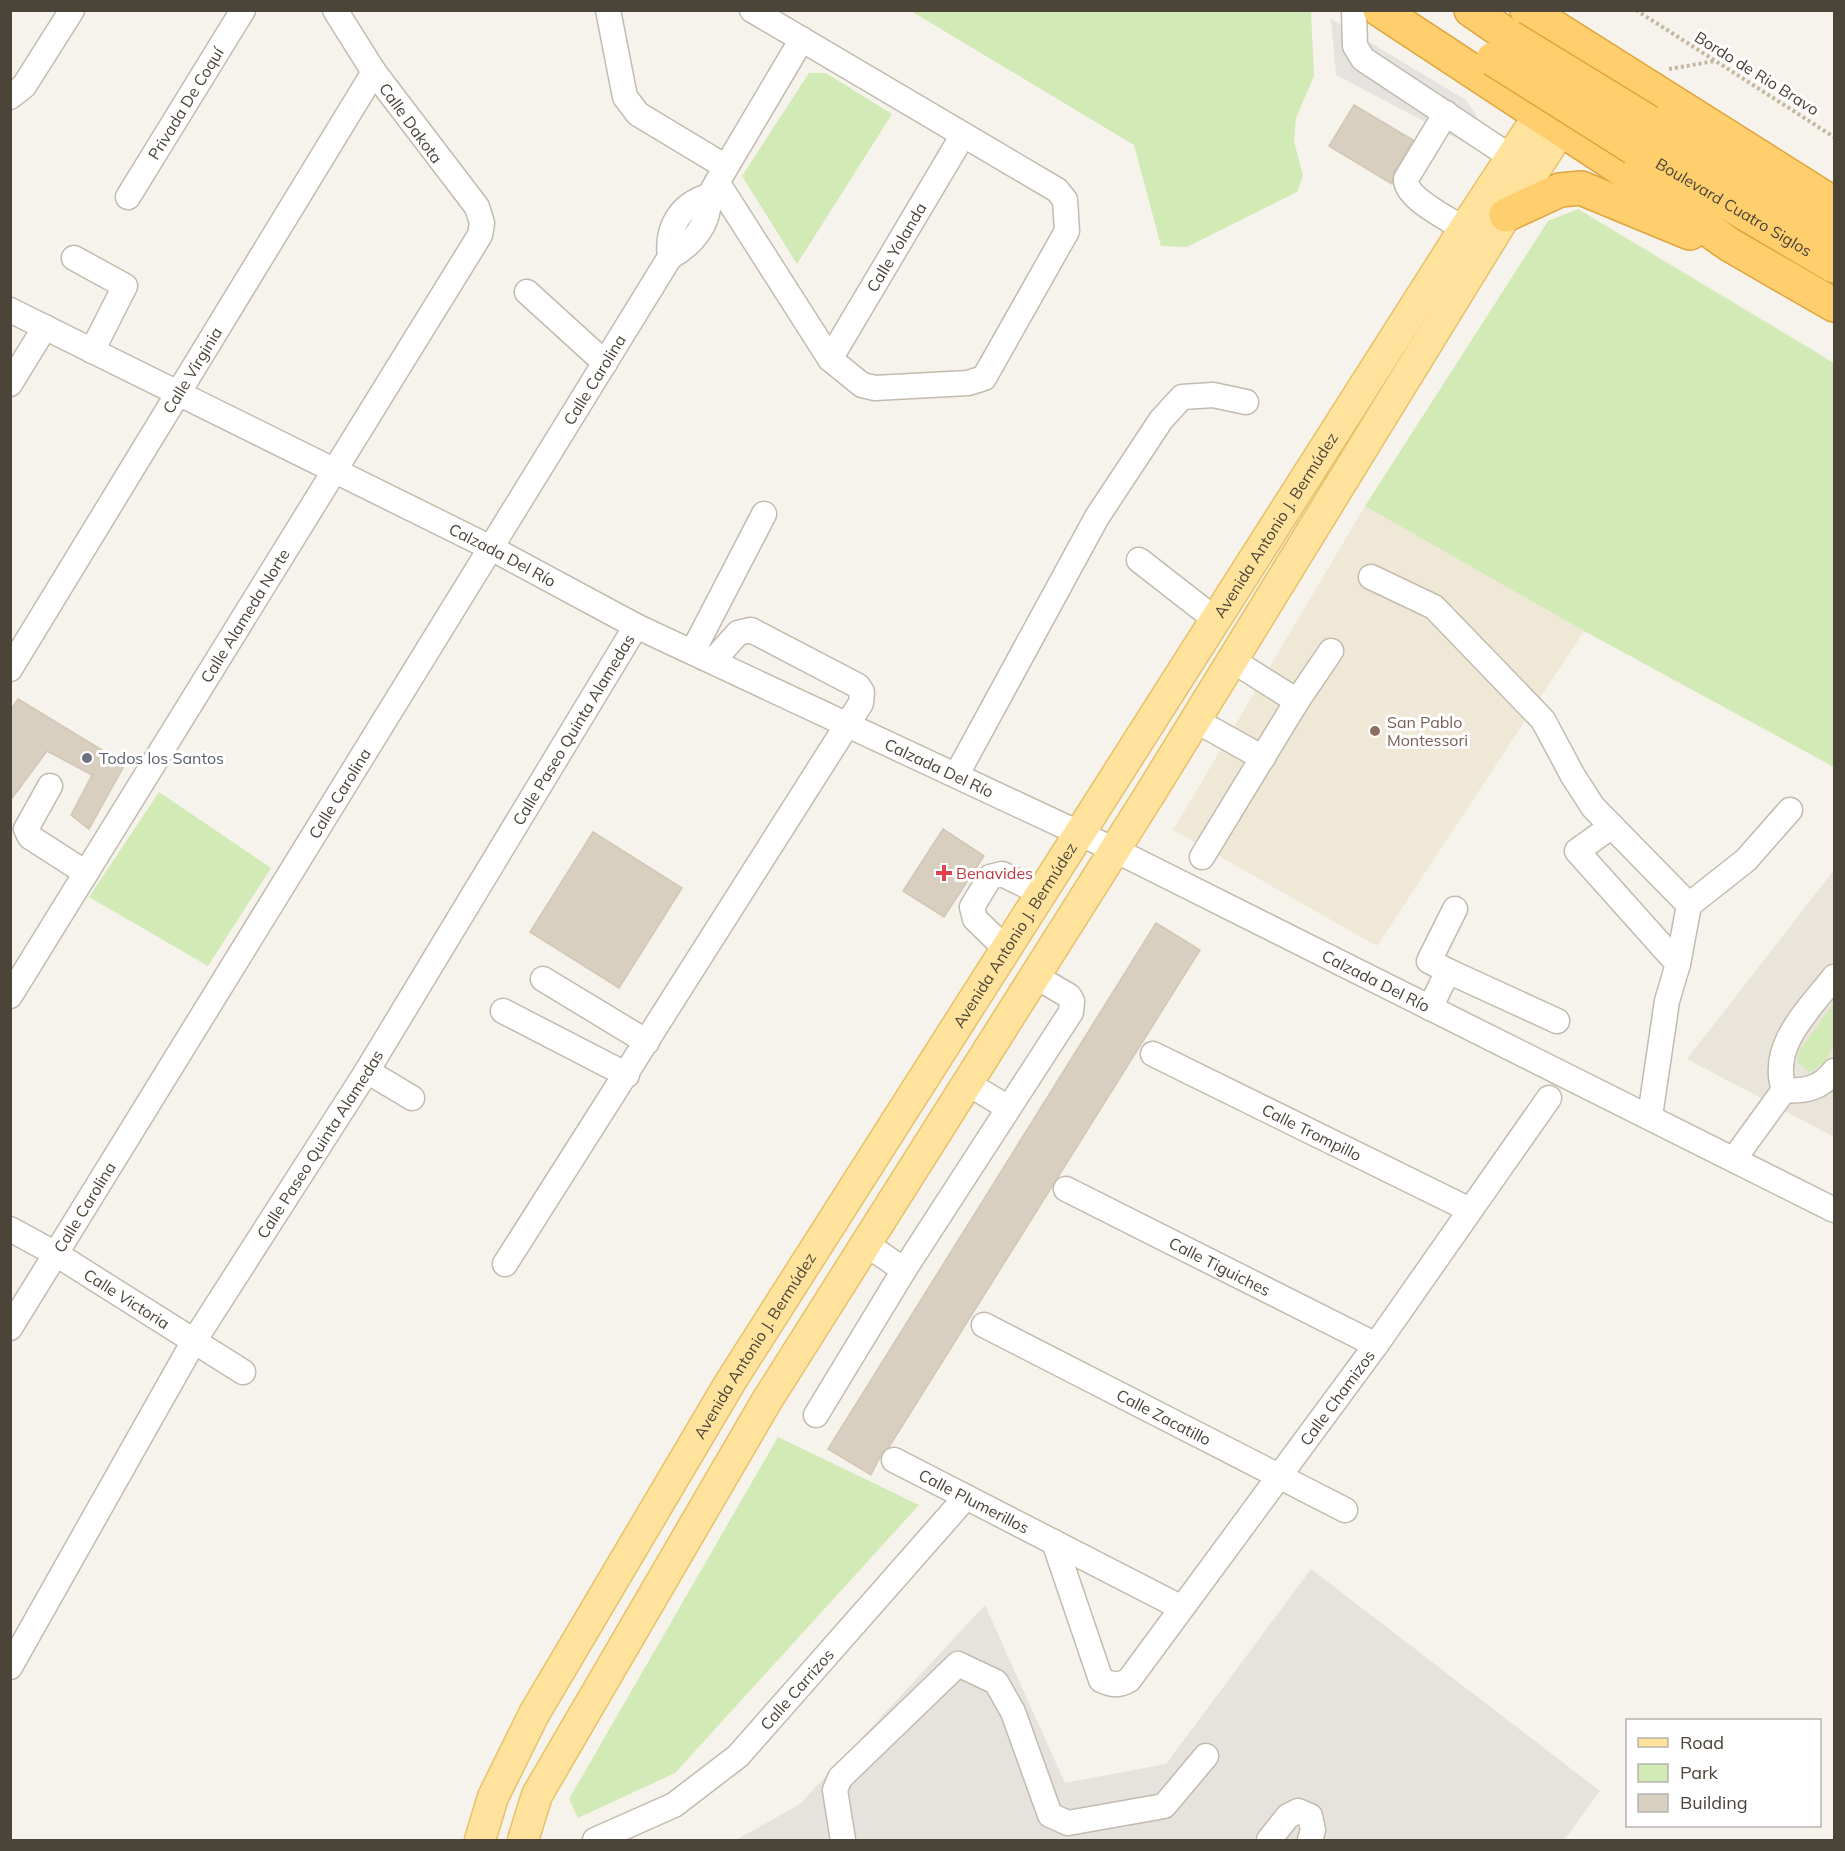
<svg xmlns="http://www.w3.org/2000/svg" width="1845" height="1851" font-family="Mulish,sans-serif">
  <rect width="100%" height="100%" fill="#f6f3ec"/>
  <path fill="#eae5da" d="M1834,870V1137L1687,1059Z"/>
  <path fill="#e6e2dd" d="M1311,1569L1600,1791L1564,1840H736L800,1804L985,1605L1065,1783L1166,1764Z"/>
  <path fill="#efe8d6" d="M1365,506L1584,631L1377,946L1173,830Z"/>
  <path fill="#d2eab5" d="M911,11H1311L1314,76L1296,118L1294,141L1303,176L1297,192L1187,247L1161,246L1134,145Z
    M809,73H826L892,114L797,264L742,176Z
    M1578,209L1834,363V767L1584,631L1365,506L1548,221Z
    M159,792L271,868L208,966L89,897Z
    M1834,1003C1835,1031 1839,1059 1809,1072L1797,1062L1799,1051Z
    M778,1437L919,1505L675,1773L578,1818L569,1799Z"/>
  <path fill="#e5e3e0" d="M1331,19L1466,100L1481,123L1473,147L1336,75Z"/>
  <path fill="#d8cfc1" stroke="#d3c7b4" stroke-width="1.5" d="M1354,105L1413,140L1394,172L1392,184L1329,146Z
    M18,699L125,764L89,829L71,815L92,775L47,751L10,801V711Z
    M943,829L984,856L944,917L903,891Z
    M593,832L682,888L619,988L530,932Z
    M1156,923L1200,950L889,1447L882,1453L871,1475L828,1449Z"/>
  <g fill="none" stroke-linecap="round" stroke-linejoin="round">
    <g stroke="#c2bbae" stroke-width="27">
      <g id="minor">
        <path d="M608,10L625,97L638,114L726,167"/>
        <path d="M1354,10L1355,46L1363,59L1511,157"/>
        <path d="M10,97L24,86L72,10"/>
        <path d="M1446,113L1406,179C1405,198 1449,219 1464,229"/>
        <path d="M717,182L830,359L862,385L875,388L968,383L984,378L1067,231L1065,200L1057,190L752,10"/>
        <path id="s1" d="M128,197L243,10"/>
        <path d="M670,257C666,228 680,204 709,196"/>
        <path d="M74,258L125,286L92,351"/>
        <path d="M527,292L605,363"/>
        <path id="s2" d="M10,310L491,548L636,626L1115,850L1834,1210"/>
        <path id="s3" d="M830,359L963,135"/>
        <path d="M10,384L45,327"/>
        <path d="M1139,560L1216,620"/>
        <path d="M1371,577L1434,607L1543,720L1573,776L1593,807L1689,905L1678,964L1667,1001L1650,1116"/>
        <path d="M693,651L764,514"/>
        <path d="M1232,660L1297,701"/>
        <path id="s4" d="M10,669L374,72"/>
        <path d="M1195,720L1263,758"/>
        <path d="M957,774L1097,517L1161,420L1182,397L1213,395L1246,402"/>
        <path d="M50,786L26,829L30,837L86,873"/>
        <path d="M1612,826L1577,851L1678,964"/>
        <path d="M1202,857L1297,701L1331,651"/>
        <path d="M1689,905L1746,860L1790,810"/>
        <path d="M1006,949L975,919L972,907L990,877L1002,874L1041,893"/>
        <path d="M1448,971L1429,961L1455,909"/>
        <path d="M543,979L647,1042"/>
        <path id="s5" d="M10,996L480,235L482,223L477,207L374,72L335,10"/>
        <path d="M1430,1008L1448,971L1557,1021"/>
        <path d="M503,1011L627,1075"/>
        <path id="s6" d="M1153,1054L1470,1210"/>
        <path d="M367,1071L412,1098"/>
        <path d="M967,1083L1007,1107"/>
        <path d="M1784,1090C1769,1045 1809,1010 1834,977"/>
        <path d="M1784,1090C1805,1092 1821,1088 1834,1071"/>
        <path d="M1734,1159L1784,1090"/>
        <path id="s7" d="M1066,1189L1376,1345"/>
        <path id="s8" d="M10,1229L56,1254L243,1372"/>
        <path d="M866,1244L904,1270L1071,1012L1072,1001L1069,996L1035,976"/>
        <path d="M505,1264L861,703L862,692L858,686L751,630L738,633L713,661"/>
        <path id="s9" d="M984,1325L1345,1510"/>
        <path id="s10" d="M10,1328L670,257C693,244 710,224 709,196L802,39"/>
        <path d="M816,1415L904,1270"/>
        <path id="s11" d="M894,1460L1180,1607"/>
        <path id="s12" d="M1054,1542L1101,1680C1112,1685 1119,1686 1129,1680L1376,1345L1549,1098"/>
        <path id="s13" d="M10,1667L194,1341L367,1071L636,626"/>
        <path id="s14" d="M595,1840L674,1805L738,1756L966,1497"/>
        <path d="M843,1840L835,1790L840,1778L958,1664L996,1682L1013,1712L1050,1815L1068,1823L1164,1806L1206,1756"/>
        <path d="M1269,1840L1288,1816L1298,1811L1310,1816L1313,1830L1310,1840"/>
      </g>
    </g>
    <g stroke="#e6c16a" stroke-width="33">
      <g id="major">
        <path id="s15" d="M480,1840L493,1797L534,1714L731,1381L1464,229L1552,95"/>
        <path d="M523,1840L537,1795L766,1402L1150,794L1506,215L1575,108"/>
      </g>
    </g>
    <g stroke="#e0a43c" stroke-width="36">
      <g id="highway">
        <path d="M1380,10L1626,172L1730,245L1834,305"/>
        <path d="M1471,10L1510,37"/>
        <path d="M1527,10L1834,204"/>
        <path d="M1649,122L1834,236"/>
        <path id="s16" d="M1634,148L1834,266"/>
        <path d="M1506,215L1560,190L1581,188L1690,233"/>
      </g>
    </g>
    <path stroke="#c4b79f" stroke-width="4" stroke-dasharray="3 3" stroke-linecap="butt" d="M1636,10L1834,137
      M1669,69L1715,61"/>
    <use href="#minor" stroke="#fff" stroke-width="24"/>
    <use href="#major" stroke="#ffe39c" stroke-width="30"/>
    <use href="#highway" stroke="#ffcf6e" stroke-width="33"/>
    <g stroke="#e0a43c" stroke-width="36" stroke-linecap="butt">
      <path id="highway-bridge" d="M1510,37L1649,122
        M1493,59L1634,148"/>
    </g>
    <use href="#highway-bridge" stroke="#ffcf6e" stroke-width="33"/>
  </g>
  <circle fill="#8d6e63" stroke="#fff" stroke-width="2" cx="1375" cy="731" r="6"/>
  <circle fill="#6b7280" stroke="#fff" stroke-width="2" cx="87" cy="758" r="6"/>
  <path fill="#e0444e" stroke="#fff" stroke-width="2" d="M941 864h6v6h6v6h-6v6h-6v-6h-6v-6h6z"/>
  <g text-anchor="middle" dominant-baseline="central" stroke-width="6" stroke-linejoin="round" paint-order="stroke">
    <g font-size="16" fill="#4b4439" stroke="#fff">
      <text transform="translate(1757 73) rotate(32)">Bordo de Rio Bravo</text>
      <text stroke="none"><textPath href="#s1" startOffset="110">Privada De Coquí</textPath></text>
      <text transform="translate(411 123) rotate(54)">Calle Dakota</text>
      <text stroke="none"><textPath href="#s16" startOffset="116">Boulevard Cuatro Siglos</textPath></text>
      <text stroke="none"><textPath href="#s3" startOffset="130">Calle Yolanda</textPath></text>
      <text stroke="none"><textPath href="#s4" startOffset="350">Calle Virginia</textPath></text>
      <text stroke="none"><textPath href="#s10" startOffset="1114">Calle Carolina</textPath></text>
      <text stroke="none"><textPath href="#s15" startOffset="1539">Avenida Antonio J. Bermúdez</textPath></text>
      <text stroke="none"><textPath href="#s2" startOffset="550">Calzada Del Río</textPath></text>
      <text stroke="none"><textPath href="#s5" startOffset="447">Calle Alameda Norte</textPath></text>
      <text stroke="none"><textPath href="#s13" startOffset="1094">Calle Paseo Quinta Alamedas</textPath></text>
      <text stroke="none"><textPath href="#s2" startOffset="1036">Calzada Del Río</textPath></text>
      <text stroke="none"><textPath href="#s10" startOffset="628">Calle Carolina</textPath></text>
      <text stroke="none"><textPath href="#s15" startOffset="1053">Avenida Antonio J. Bermúdez</textPath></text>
      <text stroke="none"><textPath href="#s2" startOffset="1522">Calzada Del Río</textPath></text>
      <text stroke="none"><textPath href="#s6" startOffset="177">Calle Trompillo</textPath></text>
      <text stroke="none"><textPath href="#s13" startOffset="608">Calle Paseo Quinta Alamedas</textPath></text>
      <text stroke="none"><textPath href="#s10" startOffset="142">Calle Carolina</textPath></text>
      <text stroke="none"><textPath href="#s7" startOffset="172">Calle Tiguiches</textPath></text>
      <text stroke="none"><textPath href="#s8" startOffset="136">Calle Victoria</textPath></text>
      <text stroke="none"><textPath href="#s15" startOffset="567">Avenida Antonio J. Bermúdez</textPath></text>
      <text stroke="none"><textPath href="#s12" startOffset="526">Calle Chamizos</textPath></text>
      <text stroke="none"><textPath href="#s9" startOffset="202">Calle Zacatillo</textPath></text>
      <text stroke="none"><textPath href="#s11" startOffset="90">Calle Plumerillos</textPath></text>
      <text stroke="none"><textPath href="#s14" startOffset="256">Calle Carrizos</textPath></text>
    </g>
    <g font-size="16" fill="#785e54" stroke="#fff" text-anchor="start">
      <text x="1387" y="722">San Pablo<tspan x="1387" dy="18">Montessori</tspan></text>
    </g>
    <g font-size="16" fill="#5b616d" stroke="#fff" text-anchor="start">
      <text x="99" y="758">Todos los Santos</text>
    </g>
    <g font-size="16" fill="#be3a42" stroke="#fff" text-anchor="start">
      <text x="956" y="873">Benavides</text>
    </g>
  </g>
  <rect width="1845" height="1851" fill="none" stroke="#4b4439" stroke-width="24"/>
  <rect x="1626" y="1719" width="195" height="108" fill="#ffffff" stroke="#b7b4b0" stroke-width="1.5"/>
  <rect x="1638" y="1738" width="30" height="9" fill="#ffe39c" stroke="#b7b4b0" stroke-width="1.5"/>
  <text x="1680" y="1749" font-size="18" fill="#4b4439">Road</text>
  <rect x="1638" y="1764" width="30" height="18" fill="#d2eab5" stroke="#b7b4b0" stroke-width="1.5"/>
  <text x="1680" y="1779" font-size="18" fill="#4b4439">Park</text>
  <rect x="1638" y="1794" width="30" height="18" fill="#d8cfc1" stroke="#b7b4b0" stroke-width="1.5"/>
  <text x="1680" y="1809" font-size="18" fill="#4b4439">Building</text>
</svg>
